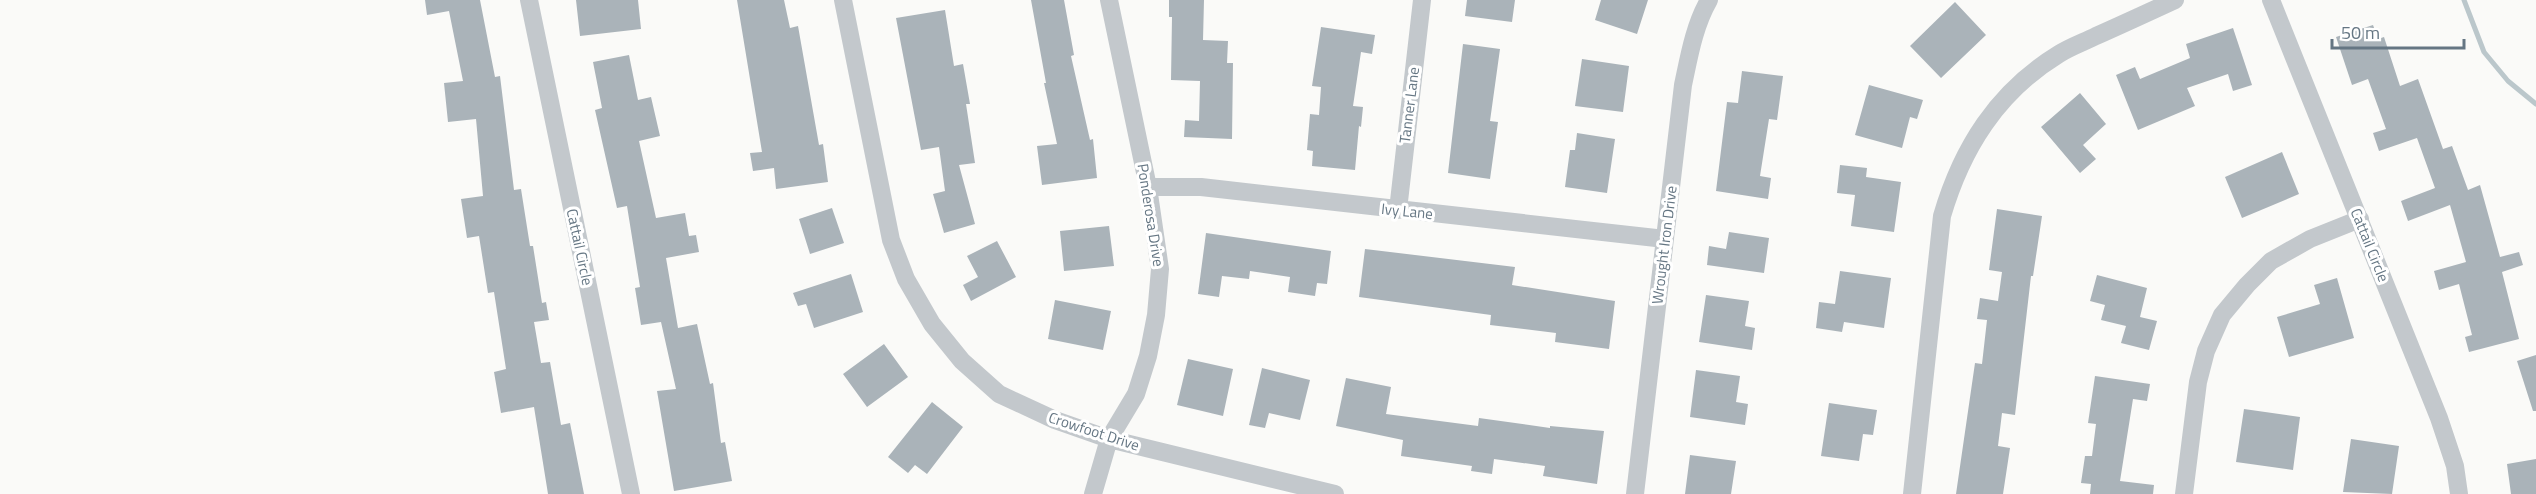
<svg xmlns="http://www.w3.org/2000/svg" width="2536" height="494" font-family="'Titillium Web',sans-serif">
  <rect width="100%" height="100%" fill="#fafaf8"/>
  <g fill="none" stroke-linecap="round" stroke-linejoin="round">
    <path stroke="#bbc7cb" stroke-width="5" d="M2464,0L2484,52L2508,81L2536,104"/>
  </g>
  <path fill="#aab3b9" d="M425,0H480L495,77L500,76L514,190L521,189L530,246H533L542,303L546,302L549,320L534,322L541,363L550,362L561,425L570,423L584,494H548L534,407L501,413L494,372L506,369L494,292L488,293L479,236L467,238L461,199L483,196L476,119L448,122L444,83L463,81L449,11L427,15Z
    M576,0H638L641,29L580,36Z
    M737,0H784L790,28L798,26L819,145L823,144L828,182L776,189L774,168L753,171L750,153L762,152Z
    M1031,0H1064L1074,55L1071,56L1090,140L1093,139L1097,178L1042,185L1037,146L1057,144L1044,83H1046Z
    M1169,0H1204L1203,40L1228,41L1227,63H1233L1232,139L1184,137L1185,120L1199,121L1200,81L1171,80L1172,17H1169Z
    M1467,0H1515L1512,22L1465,16Z
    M1601,0H1648L1637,34L1595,20Z
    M1955,2L1986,35L1941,78L1910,46Z
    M945,10L954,66L963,64L970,104H966L975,163L959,165L975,224L944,233L933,194L945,191L939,147L921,150L896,18Z
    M2373,25L2378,39L2384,37L2400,86L2418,79L2443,149L2452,146L2468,190L2480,185L2500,257L2519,252L2523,265L2502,272L2519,339L2469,352L2465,337L2472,335L2459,284L2439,290L2434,271L2466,262L2450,205L2408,221L2401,201L2435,188L2417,138L2379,151L2373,133L2386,129L2368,79L2352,85L2336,37Z
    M1321,27L1375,35L1372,54L1361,52L1353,106L1363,107L1361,127L1359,126L1355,170L1312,166L1313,151L1307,150L1310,114L1319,115L1321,87L1312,86Z
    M2233,28L2252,85L2233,91L2228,74L2187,88L2195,106L2138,130L2116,75L2135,67L2140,79L2190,58L2186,44Z
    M1463,44L1500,49L1490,121L1498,122L1490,179L1448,173Z
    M629,55L638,100L651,97L660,136L639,141L656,218L685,213L689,236L696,235L699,252L666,258L678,328L697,324L710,384L713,383L721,443L725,442L732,481L674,491L657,391L676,389L661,322L641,325L635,288L640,287L627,206L617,208L595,110L602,108L593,62Z
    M1582,59L1629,66L1623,112L1575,106Z
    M1742,71L1783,76L1777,120L1769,119L1760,176L1771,178L1768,199L1716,191L1727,102L1738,103Z
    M1869,85L1923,100L1917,119L1910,117L1902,148L1855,135Z
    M2080,93L2106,124L2083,145L2096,159L2080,173L2041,127Z
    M1577,133L1615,139L1607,193L1565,187L1570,150H1575Z
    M2282,152L2299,194L2242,218L2225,177Z
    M1840,165L1867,168L1866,177L1901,182L1894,232L1851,226L1855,195L1837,193Z
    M832,208L844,243L810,254L799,219Z
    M1997,209L2042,216L2033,276H2031L2015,415L2002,413L1998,446L2010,448L2003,494H1956L1975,363L1982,364L1987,320L1977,319L1980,298L1998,301L2002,272L1989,270Z
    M1109,226L1114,266L1064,271L1060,231Z
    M1729,232L1769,238L1764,273L1707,265L1709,246L1726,249Z
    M1206,233L1331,251L1327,284L1317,283L1315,296L1288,292L1290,277L1250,271L1249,279L1222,276L1219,297L1198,294Z
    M997,241L1016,277L971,301L963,285L978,277L967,256Z
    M1365,249L1515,267L1512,285L1615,301L1609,349L1555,342L1556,333L1490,325L1491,315L1359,297Z
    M1840,271L1891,278L1884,328L1844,322L1842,332L1816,328L1819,302L1835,304Z
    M851,274L863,312L814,328L806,304L798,306L793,293Z
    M2097,275L2147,288L2140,317L2157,321L2149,350L2121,343L2126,326L2101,320L2105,305L2090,301Z
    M2337,278L2354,338L2289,357L2277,317L2320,304L2314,285Z
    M1706,295L1749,301L1745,326L1755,328L1752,350L1699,342Z
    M1055,300L1111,311L1103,350L1048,339Z
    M884,344L908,377L867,407L843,374Z
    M2536,355V411H2533L2517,361Z
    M1188,359L1233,369L1223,416L1177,405Z
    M1262,368L1310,380L1300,420L1269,413L1265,428L1249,425Z
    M1696,370L1740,376L1736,402L1748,404L1745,425L1690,417Z
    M2095,376L2150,384L2147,401L2133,399L2120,481L2154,485L2153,494H2090L2091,484L2081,483L2085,456H2092L2096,424L2088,423Z
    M1346,378L1391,387L1386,414L1478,426L1479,418L1550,428V426L1604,431L1597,484L1543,476L1545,466L1494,459L1492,474L1471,471L1472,466L1401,456L1403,440L1336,426Z
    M932,402L963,427L927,474L915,465L908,473L888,457Z
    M1829,403L1877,410L1873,435L1863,434L1859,461L1821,456Z
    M2244,409L2300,417L2293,470L2236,462Z
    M2351,439L2399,446L2392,494L2343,492Z
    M1690,455L1736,461L1731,494H1685Z
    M2536,459V494H2511L2507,464Z"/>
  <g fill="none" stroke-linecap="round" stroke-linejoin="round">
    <path stroke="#c3c8cc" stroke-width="18" d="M529,0L631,494
      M843,0L891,240L906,279L932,324L962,361L999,394L1055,420L1109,439L1335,494
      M2271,0L2439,418L2455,466L2459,494
      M1148,187H1201L1665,239
      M1398,210L1422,0
      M1093,494L1109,439L1136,394L1148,356L1156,315L1160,269L1148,187L1109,0
      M1635,494L1683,85C1689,57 1694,26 1709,0
      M1912,494L1942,216C1962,148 1997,92 2059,54C2070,47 2084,42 2096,36C2123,24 2149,12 2175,0
      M2184,494L2198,382L2206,351L2222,315L2247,285L2271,261L2310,239L2360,219"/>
  </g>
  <g text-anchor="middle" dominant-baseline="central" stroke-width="6" stroke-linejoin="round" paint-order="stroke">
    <g font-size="15" fill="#657683" stroke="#fff">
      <text transform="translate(1409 105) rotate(-83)">Tanner Lane</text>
      <text transform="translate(1407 211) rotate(6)">Ivy Lane</text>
      <text transform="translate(1151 215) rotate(81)">Ponderosa Drive</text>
      <text transform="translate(1664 245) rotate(-83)">Wrought Iron Drive</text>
      <text transform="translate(2370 245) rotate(68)">Cattail Circle</text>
      <text transform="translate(580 247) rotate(78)">Cattail Circle</text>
      <text transform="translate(1094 431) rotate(18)">Crowfoot Drive</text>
    </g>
  </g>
  <path d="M2332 39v9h132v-9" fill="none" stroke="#657683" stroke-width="3"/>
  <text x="2341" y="39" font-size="18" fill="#657683" stroke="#ffffff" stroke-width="4.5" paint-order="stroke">50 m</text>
</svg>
